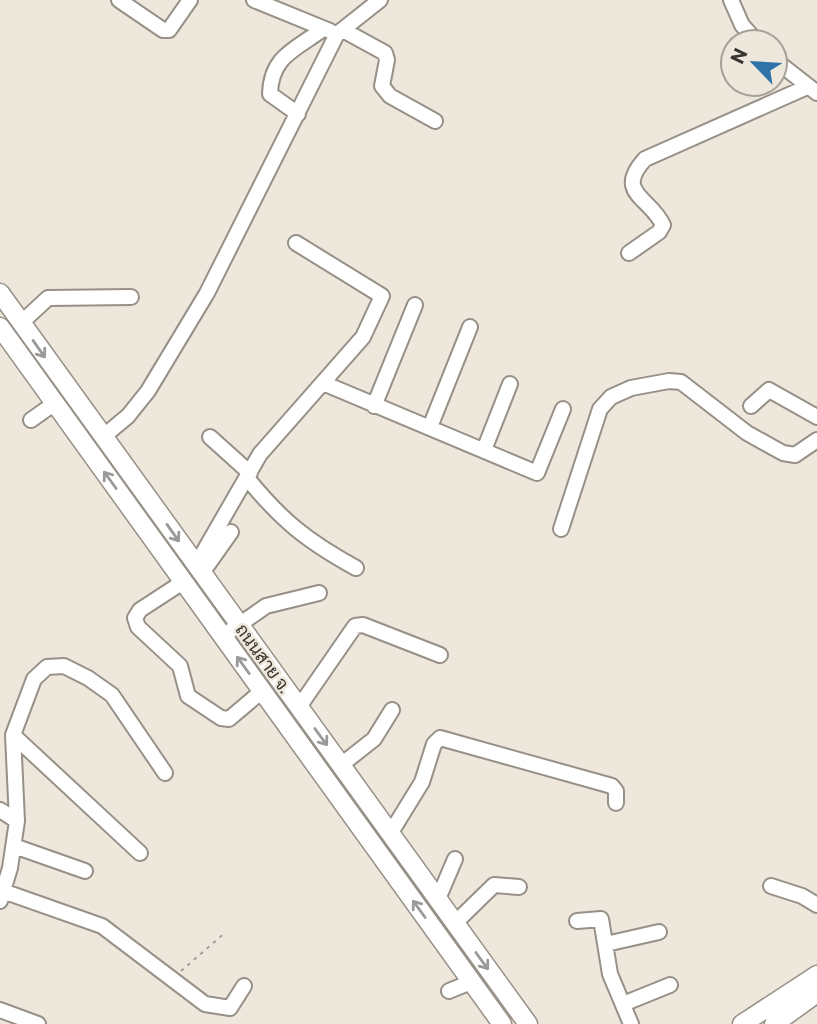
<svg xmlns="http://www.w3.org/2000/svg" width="817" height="1024" font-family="Commissioner,Sarabun,sans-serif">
  <rect width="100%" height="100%" fill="#eee7dc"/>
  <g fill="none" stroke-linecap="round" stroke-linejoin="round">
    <g stroke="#969086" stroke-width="18">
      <path id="minor" d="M119,0L163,30H169L190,0
        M254,0L330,31
        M731,0L742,25L757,42
        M343,30L385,53L387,60L382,86L390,96L435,121
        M775,60L817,93
        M298,114L270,94C271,56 295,50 323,29
        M629,253L659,232L663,225C650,197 614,193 645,159L807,87
        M21,323L48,298L131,297
        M323,383L537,473L563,409
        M374,406L415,305
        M751,406L769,390L817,417
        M31,420L55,403
        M430,427L470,327
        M104,436L128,416L148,391L207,293L337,34L380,0
        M210,437L250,473
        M484,450L510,384
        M247,478C282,521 307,541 356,568
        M561,529L600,409L611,397L631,388L669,381L681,382L747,433L783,453L795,455L817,440
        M196,565L260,454L363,337L382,296L296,243
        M202,573L231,532
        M183,582L140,610L135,618L138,627L180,666L188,696L221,718L229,719L262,691
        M223,636L266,606L319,593
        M299,707L355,626L363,625L440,655
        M13,735L140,853
        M341,765L374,739L392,710
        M0,810L17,821
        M390,834L422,782L434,744L440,738L612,786L616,791V803
        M14,846L85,871
        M771,886L802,896L817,905
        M0,890L102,926L205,1004L230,1008L244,986
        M438,899L455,859
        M0,901L10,868L17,821L13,735L34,679L47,667L64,666L88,678L112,695L165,773
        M577,921L601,919L610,974L631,1024
        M455,923L494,885L519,887
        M606,944L659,932
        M449,991L471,982
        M623,1004L670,985
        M0,1010L38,1024"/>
    </g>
    <g stroke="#969086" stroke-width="21">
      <path id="major" d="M0,293L528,1024
        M0,327L502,1024
        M742,1024L817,975
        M774,1024L817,993"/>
    </g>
    <path stroke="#a49f96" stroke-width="2" stroke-dasharray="3.5 5" stroke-linecap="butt" d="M181,971L226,932"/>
    <use href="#minor" stroke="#fff" stroke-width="14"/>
    <use href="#major" stroke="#fff" stroke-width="18"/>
  </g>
  <defs><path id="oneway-shaft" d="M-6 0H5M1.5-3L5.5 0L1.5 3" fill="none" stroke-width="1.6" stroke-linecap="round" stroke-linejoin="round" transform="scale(1.75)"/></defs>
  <g stroke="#9c9a98">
    <use href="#oneway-shaft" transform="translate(39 349) rotate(55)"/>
    <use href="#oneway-shaft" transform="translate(110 480) rotate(-126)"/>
    <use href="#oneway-shaft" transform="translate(173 533) rotate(55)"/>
    <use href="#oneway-shaft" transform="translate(243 665) rotate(-126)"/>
    <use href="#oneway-shaft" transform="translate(321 737) rotate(54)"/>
    <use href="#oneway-shaft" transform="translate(419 909) rotate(-126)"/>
    <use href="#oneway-shaft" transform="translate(482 961) rotate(54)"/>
  </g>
  <g text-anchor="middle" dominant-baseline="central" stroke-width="5" stroke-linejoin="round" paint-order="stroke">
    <g font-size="18" fill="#383531" stroke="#eee7dc">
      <text transform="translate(264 658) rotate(54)">ถนนสาย จ.</text>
    </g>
  </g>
  <g transform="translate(754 63) rotate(295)"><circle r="33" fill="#eee7dc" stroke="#a5a098" stroke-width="2"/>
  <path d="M0-5L12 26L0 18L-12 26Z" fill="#2f73a9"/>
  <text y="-10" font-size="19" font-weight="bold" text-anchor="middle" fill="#383531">N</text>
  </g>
</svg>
